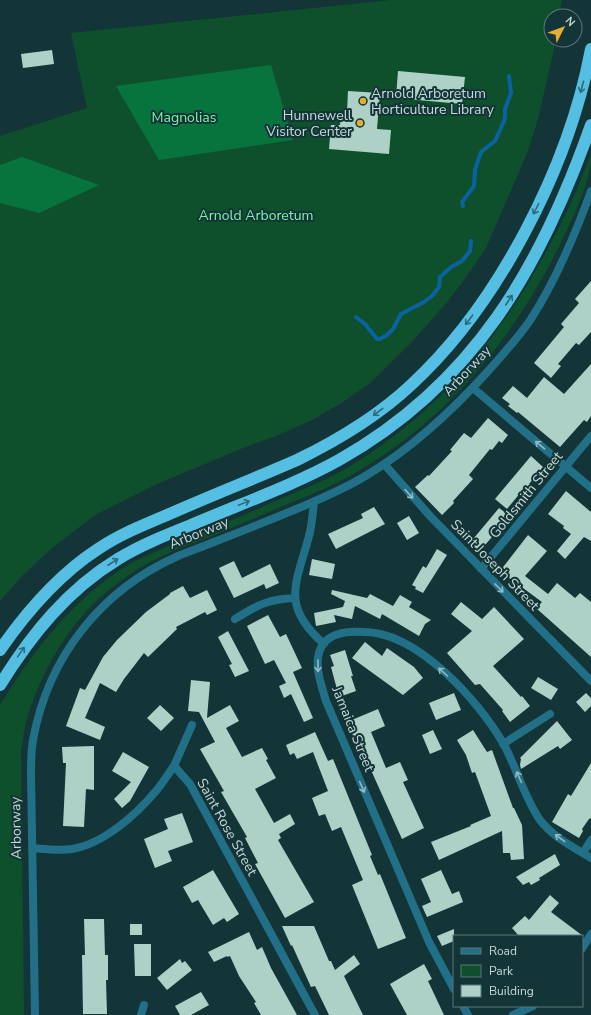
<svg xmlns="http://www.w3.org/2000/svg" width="591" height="1015" font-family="'Nunito Sans',sans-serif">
  <rect width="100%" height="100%" fill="#143537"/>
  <path fill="#0f502c" d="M391,0H562L559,16H551V40H556L538,119L528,151L486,248L466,277L448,301L411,343L370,383L343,402L312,420L281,434L248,446L157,484L95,515L51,549L23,575L0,601V136L87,108L71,33Z
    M591,154C591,181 576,210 565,234C515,341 434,437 326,488C290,503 253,519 217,534C196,543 173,550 152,561C88,595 49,649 27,718C24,728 23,740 21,751L24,1015H0V705C33,651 74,597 130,564C149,553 171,546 191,537C221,525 251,512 280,499C304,489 330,479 352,465C454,403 520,311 570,205C578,188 584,171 591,154Z"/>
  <path fill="#07743e" d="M271,65L293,140L159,160L116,86Z
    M22,157L99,185L39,213L0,203V165Z"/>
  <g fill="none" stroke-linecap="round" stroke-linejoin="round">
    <path stroke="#0b62a0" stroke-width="4" d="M463,206L462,202L474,186L475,170L481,152L495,141L504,121L505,117V109L511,93L509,76
      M356,317L365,324L377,339H380L387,335L393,329L401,314L424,302L432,296L439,287L440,277L451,267L462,261L470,251L471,241"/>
  </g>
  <path fill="#aed1c7" d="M52,50L54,64L23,68L21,54Z
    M398,71L465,77L462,104L396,98Z
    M348,91L380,93L377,129L391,130L389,154L329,149L331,125H340L341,112H347Z
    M591,281V332L579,345L576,343L558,364L561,366L551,378L534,363L564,327L561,324L579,303L575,299Z
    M591,364V416L587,422L584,420L560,447L518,412L517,413L508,406L510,404L502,398L513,386L527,398L544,377L564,394Z
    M488,418L508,435L502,443L499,441L492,450L490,449L469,475L473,479L453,501L454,503L442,515L415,487L428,475L429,476L452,451L450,450L464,433L471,438Z
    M531,456L543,467L529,484L531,485L523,493L521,492L507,509L495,499Z
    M566,491L591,512V541L584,537L565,559L557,551L571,534L563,528L564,526L548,514Z
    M374,507L385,524L336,549L328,534L363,518L361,514Z
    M499,508L510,516L479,552L469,544Z
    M409,516L419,533L407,540L397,523Z
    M528,535L547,551L525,576L548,594L557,583L575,598L580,593L591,602V657L536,608L542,602L500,571Z
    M437,549L447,555L423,593L415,589L416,587L412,585L423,566L426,568Z
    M312,559L335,564L332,579L309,575Z
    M234,561L242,578L270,564L279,583L266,589L264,584L234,598L219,568Z
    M183,586L190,598L207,590L217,610L207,615L205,612L176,627L177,629L148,657L144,653L124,679L116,692L100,683L85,718L105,727L100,740L66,726L80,688L85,690L103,657L117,640L146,612L170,594V593Z
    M332,590L367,598L370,594L393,606L400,595L412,602L409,607L431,620L425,624L419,636L382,614L380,619L355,606L352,619L334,615L336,622L316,626L314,613L343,607L345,601L331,594Z
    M461,602L482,619L494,607L524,639L493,666L521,697L522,696L530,706L510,722L502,711L503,710L480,684L475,685L447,653L472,631L451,614Z
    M268,615L280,637L286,634L302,668L293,672L313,718L304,722L291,694L284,698L279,686L286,683L274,660L265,664L247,626Z
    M228,631L249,671L235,677L229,665L232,664L218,637Z
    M365,642L382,656L387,648L414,667L423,678L403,695L352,658Z
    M345,650L353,676H351L356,691L339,697L331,667L334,666L330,655Z
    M538,677L558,689L551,700L531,688Z
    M191,680L210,682L207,718L230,705L239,721L226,728L242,757L262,748L268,759L266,760L276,778L255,789L274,823L290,814L295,824L279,834L281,838L278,840L314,902L285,918L255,864L258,863L245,838L247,837L221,792L224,791L200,749L215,742L199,712L188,711Z
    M454,693L461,710L436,720L429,703Z
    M586,693L591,698V706L585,712L576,702Z
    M160,705L174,718L161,731L147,718Z
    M378,709L385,726L371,732L386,768L400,762L408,780L403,782L424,828L402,839L366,759L364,760L347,722Z
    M557,721L572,740L560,749L558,746L521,769L520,765L521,759L520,758Z
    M433,730L442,749L430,754L422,735Z
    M473,730L487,752L492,750L513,808H514L522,825L524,859L511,860L510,853H503L502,831L439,860L431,842L471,826L470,825L491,816L475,772L472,773L466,755L457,740Z
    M315,732L328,761L333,759L372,855L370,856L378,875L380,874L406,938L378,949L352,885L363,880L341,827L332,831L325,814L319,816L312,798L328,791L313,752L297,759L294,753L290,755L286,745Z
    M94,746V790L86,789L84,827L63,826L66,763H63L62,747Z
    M123,752L149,767L130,801L122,808L114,799L131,782L112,771Z
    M591,763V818L589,819L582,829L583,831L579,838L552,822L568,794L571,796Z
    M182,813L193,842L168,851L172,861L155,868L144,839L168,829L164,819Z
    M555,854L560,865L539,878L540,880L531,885L529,882L523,885L516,877Z
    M213,870L239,914L227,922L224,918L213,925L198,900L192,903L183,887Z
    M441,870L452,894L459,891L463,902L427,917L422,906L431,902L421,879Z
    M550,895L559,903L551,912L583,936H519L512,928L525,916L529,920Z
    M84,919H104L105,955H108V980H106L107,1014H83L82,955H85Z
    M130,924H142V935H130Z
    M282,926H314L329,961H331L335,970L354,955L360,964L344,976L363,1015H329L315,986L311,987L292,945L291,946Z
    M454,929V941L442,946L437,936Z
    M249,932L257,950L262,947L271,968L297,1015H261L254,1003L256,1002L239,976L230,956L227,957V956L214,962L208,952Z
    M134,944H151V976H135Z
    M180,959L182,963L185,961L192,970L167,990L157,978Z
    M424,964L432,979L428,981L444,1015H407L390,984Z
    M201,992L209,1005L191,1015H180L175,1006Z"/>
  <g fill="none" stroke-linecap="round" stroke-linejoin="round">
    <path stroke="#226f88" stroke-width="8" d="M473,388L591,488
      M384,464L431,517L591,681
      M314,502C313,512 312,522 310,532C298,581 278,604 324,644
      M481,569L591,436
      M235,619C257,605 269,599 295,598
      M503,744L550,714
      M174,766L192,725
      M32,848C44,849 59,851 72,849C103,844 136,815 156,791C163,783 168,774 174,766L190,784L315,1015
      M583,853L591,840
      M582,949L591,934
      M454,989L429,942L326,701C321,684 311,659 324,643C333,632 351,631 364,632C417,632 478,700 503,743C517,768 524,797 540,820C553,837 573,847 591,858
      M463,1006L468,1015
      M35,1015L31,774C31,763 31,751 33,740C48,657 101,590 178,556C190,551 202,547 214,542C245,530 275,518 306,505C327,496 348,487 367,475C414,447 454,409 490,369C504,353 519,337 531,319C556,280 575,235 591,191
      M141,1015L144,1005
      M513,1015L533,1006"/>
    <path stroke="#54bee3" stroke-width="12" d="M0,650C27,611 58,575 98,549C122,533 148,523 174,512C215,494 256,478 297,460C338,440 378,416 411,385C499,304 569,166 591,49
      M0,685C31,635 67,590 118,559C141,545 166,535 191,525C240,504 292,486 339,460C474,384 541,267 591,125"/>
  </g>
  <defs><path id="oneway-shaft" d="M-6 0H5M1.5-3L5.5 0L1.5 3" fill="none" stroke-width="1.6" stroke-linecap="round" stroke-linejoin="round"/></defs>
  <g stroke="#2e6c7c">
    <use href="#oneway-shaft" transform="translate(582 87) rotate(105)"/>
    <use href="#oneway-shaft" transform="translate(536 209) rotate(117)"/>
    <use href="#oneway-shaft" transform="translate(509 300) rotate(-57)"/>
    <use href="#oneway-shaft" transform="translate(469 320) rotate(127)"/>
    <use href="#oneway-shaft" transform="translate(378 412) rotate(143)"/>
    <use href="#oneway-shaft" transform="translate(244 503) rotate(-22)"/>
    <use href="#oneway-shaft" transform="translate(113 562) rotate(-33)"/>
    <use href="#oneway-shaft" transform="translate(21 652) rotate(-55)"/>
  </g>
  <g stroke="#95b8c1">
    <use href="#oneway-shaft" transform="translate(540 445) rotate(-140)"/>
    <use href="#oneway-shaft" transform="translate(409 494) rotate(48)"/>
    <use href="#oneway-shaft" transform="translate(499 588) rotate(45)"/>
    <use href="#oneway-shaft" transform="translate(318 666) rotate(90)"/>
    <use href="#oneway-shaft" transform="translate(443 672) rotate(-138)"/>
    <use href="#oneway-shaft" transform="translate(519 777) rotate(-114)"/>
    <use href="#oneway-shaft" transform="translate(362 787) rotate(67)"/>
    <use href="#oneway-shaft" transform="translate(560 838) rotate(-143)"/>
  </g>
  <g fill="#e4ae35" stroke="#143537" stroke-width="1.5">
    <circle cx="363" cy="101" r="4"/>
    <circle cx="360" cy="123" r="4"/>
  </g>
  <g text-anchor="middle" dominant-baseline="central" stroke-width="4" stroke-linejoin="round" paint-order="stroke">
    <g font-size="14" fill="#c6d8d9" stroke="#143537" text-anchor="start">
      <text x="371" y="93">Arnold Arboretum<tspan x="371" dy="16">Horticulture Library</tspan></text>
      <text x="352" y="115" text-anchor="end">Hunnewell<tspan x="352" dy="16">Visitor Center</tspan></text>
    </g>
    <g font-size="14" fill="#7df4a7" stroke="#143537">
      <text x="184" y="117">Magnolias</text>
      <text x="256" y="215">Arnold Arboretum</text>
    </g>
    <g font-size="14" fill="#c6d8d9" stroke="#143537">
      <text transform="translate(467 371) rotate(-47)">Arborway</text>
      <text transform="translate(526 495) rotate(-51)">Goldsmith Street</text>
      <text transform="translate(199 533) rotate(-22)">Arborway</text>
      <text transform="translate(495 565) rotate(46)">Saint Joseph Street</text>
      <text transform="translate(353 729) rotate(68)">Jamaica Street</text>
      <text transform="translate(227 827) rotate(61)">Saint Rose Street</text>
      <text transform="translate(16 828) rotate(-91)">Arborway</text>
    </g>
  </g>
  <rect x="453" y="935" width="130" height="72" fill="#143537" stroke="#5b7678"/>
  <rect x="461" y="948" width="20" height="6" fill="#226f88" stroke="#5b7678"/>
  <text x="489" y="955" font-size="12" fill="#c6d8d9">Road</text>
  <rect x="461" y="965" width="20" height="12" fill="#0f502c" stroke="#5b7678"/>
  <text x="489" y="975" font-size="12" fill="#c6d8d9">Park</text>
  <rect x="461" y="985" width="20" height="12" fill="#aed1c7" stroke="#5b7678"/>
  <text x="489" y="995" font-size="12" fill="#c6d8d9">Building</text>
  <g transform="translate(563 28) rotate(48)"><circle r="19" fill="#143537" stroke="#5b7678"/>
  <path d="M0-3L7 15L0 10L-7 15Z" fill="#e4ae35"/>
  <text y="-6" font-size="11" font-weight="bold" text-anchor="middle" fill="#c6d8d9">N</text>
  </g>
</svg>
